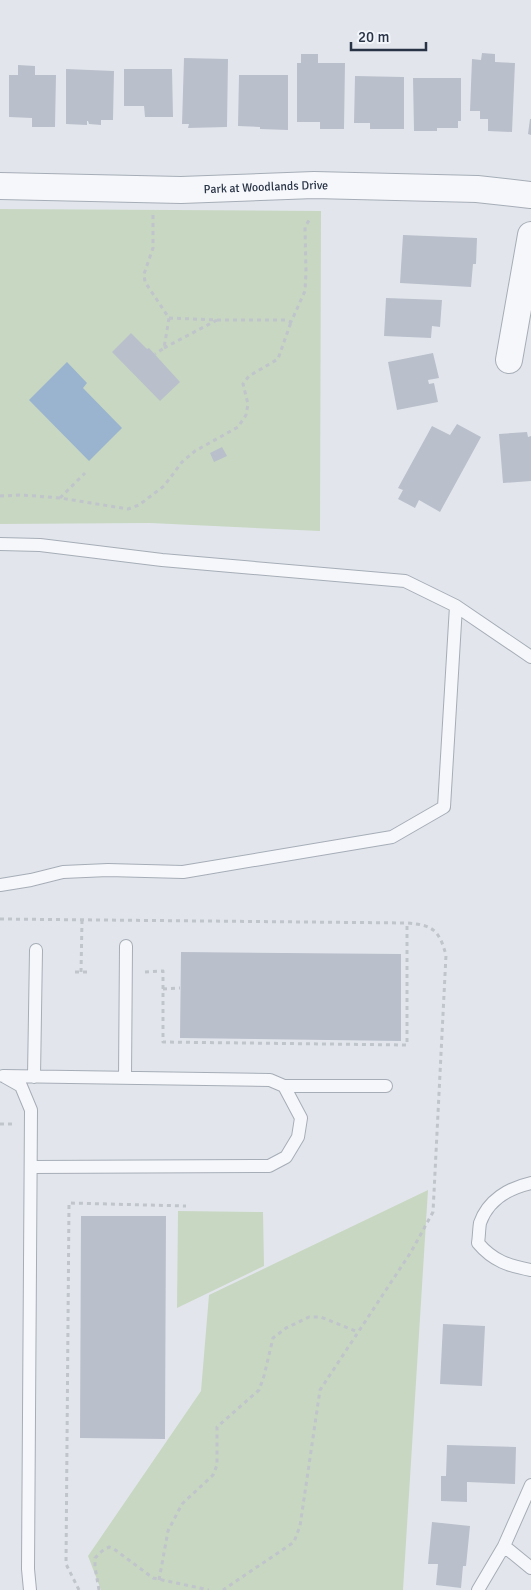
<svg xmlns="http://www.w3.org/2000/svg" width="531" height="1590" font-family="Signika,sans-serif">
  <rect width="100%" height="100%" fill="#e2e6ec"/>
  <path fill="#c8d7c2" d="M0,209L321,211L320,531L150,523L0,524Z
    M428,1190L403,1590H101L88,1556L201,1391L209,1295Z
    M178,1211L263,1212L264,1266L177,1308Z"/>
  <path fill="#9ab4d0" d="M67,362L87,383L83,388L122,428L89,461L29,400Z"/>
  <path fill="#b9bfcb" d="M482,53L495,54V62L515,63L512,132L488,131V119H480V111H470L472,59L481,60Z
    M301,54H318V63H345L344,129H320V122H297V63H301Z
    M184,58L228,59L227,127L188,128L189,124H182Z
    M18,65L35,66V75H56L55,127H32V118L9,117V75H18Z
    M66,69L114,71L113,120H101V125L89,124L88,121H87V125L66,124Z
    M124,69H172L173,117H145L144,106H124Z
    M239,75H288V130L260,129V127L238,126Z
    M355,76L404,77V129H370V123H354Z
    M413,78H461V121H458V128H437V131H414Z
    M530,119H531V135L528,134Z
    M403,235L477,238L476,264H473L471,287L400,283Z
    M386,298L442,300L440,327L432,326L431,338L384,336Z
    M131,333L147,349L149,348L180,382L160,401L112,352Z
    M433,353L439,378L428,380L429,384L434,383L438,402L397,410L388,362Z
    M457,424L481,437L440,512L419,500L415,508L398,499L403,490L398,488L432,426L450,435Z
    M527,432L528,437L531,436V481L503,483L499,434Z
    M222,447L227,456L214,462L210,453Z
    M181,952L401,954V1041L180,1038Z
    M81,1216H166L165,1439L80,1438Z
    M443,1324L485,1326L482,1386L440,1384Z
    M447,1445L516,1447L515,1484L467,1482V1502L441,1501V1476H446Z
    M432,1522L470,1526L466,1566H463L461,1588L436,1585L438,1564H428Z"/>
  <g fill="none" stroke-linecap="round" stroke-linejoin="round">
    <g stroke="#a6adb7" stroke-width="14">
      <path id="service" d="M0,544L40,545L162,560L405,581L456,606L531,657
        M0,885L31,880L63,872L108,870L183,872L392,837L444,807L456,606
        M3,1076L270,1080L284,1086L301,1118L298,1137L286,1157L269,1166L31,1167
        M5,1077L21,1086L31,1110L28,1569L30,1590
        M34,1077L36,950
        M125,1078L126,946
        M284,1086H386
        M531,1183C509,1188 488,1200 480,1223C479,1229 479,1237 478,1243C493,1261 509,1266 531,1270
        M531,1485L504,1546L531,1568
        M478,1590L504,1546"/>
    </g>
    <g stroke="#a6adb7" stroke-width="28">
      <g id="minor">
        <path id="s1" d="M0,186L181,190L314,185L477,189L531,195"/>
        <path d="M509,360L531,235"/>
      </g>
    </g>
    <path stroke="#c0c4cb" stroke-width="3" stroke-dasharray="4 4" stroke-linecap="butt" d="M153,215V248L144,274L145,282L169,318L164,348L155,354
      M217,320H285L291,322L305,291L306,272L305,227L311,217
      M164,348L217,320L169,318
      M0,496L22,495L60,498L128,509L139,505L164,486L182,462L195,451L238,427L246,415L248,404L243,384L249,376L278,359L291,322
      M60,498L85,473
      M0,919L407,923C433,925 439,930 446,955L433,1212L411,1252L320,1390L300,1526L294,1542L223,1590
      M75,972H88
      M81,972L82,920
      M145,972L163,971V1042L407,1045V923
      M163,989L180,988
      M0,1124H12
      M159,1580L168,1531L182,1504L213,1475L217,1465V1427L259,1390L264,1376L273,1338L286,1328L309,1317H321L358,1332
      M79,1590L66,1564L69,1203L186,1206
      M99,1590L95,1567V1558L102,1551L109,1547L114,1549L153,1578L209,1590"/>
    <use href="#service" stroke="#f6f7fa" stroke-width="12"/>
    <use href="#minor" stroke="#f6f7fa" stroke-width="26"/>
  </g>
  <g text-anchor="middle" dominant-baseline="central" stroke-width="4.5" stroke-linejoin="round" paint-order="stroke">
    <g font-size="12" fill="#283346" stroke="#f2f5f9">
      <text stroke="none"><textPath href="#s1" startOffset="266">Park at Woodlands Drive</textPath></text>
    </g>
  </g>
  <path d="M351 42v8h75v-8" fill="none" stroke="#283346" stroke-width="2.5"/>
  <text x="358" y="42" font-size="15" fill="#283346" stroke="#f2f5f9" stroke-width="4" paint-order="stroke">20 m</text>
</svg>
